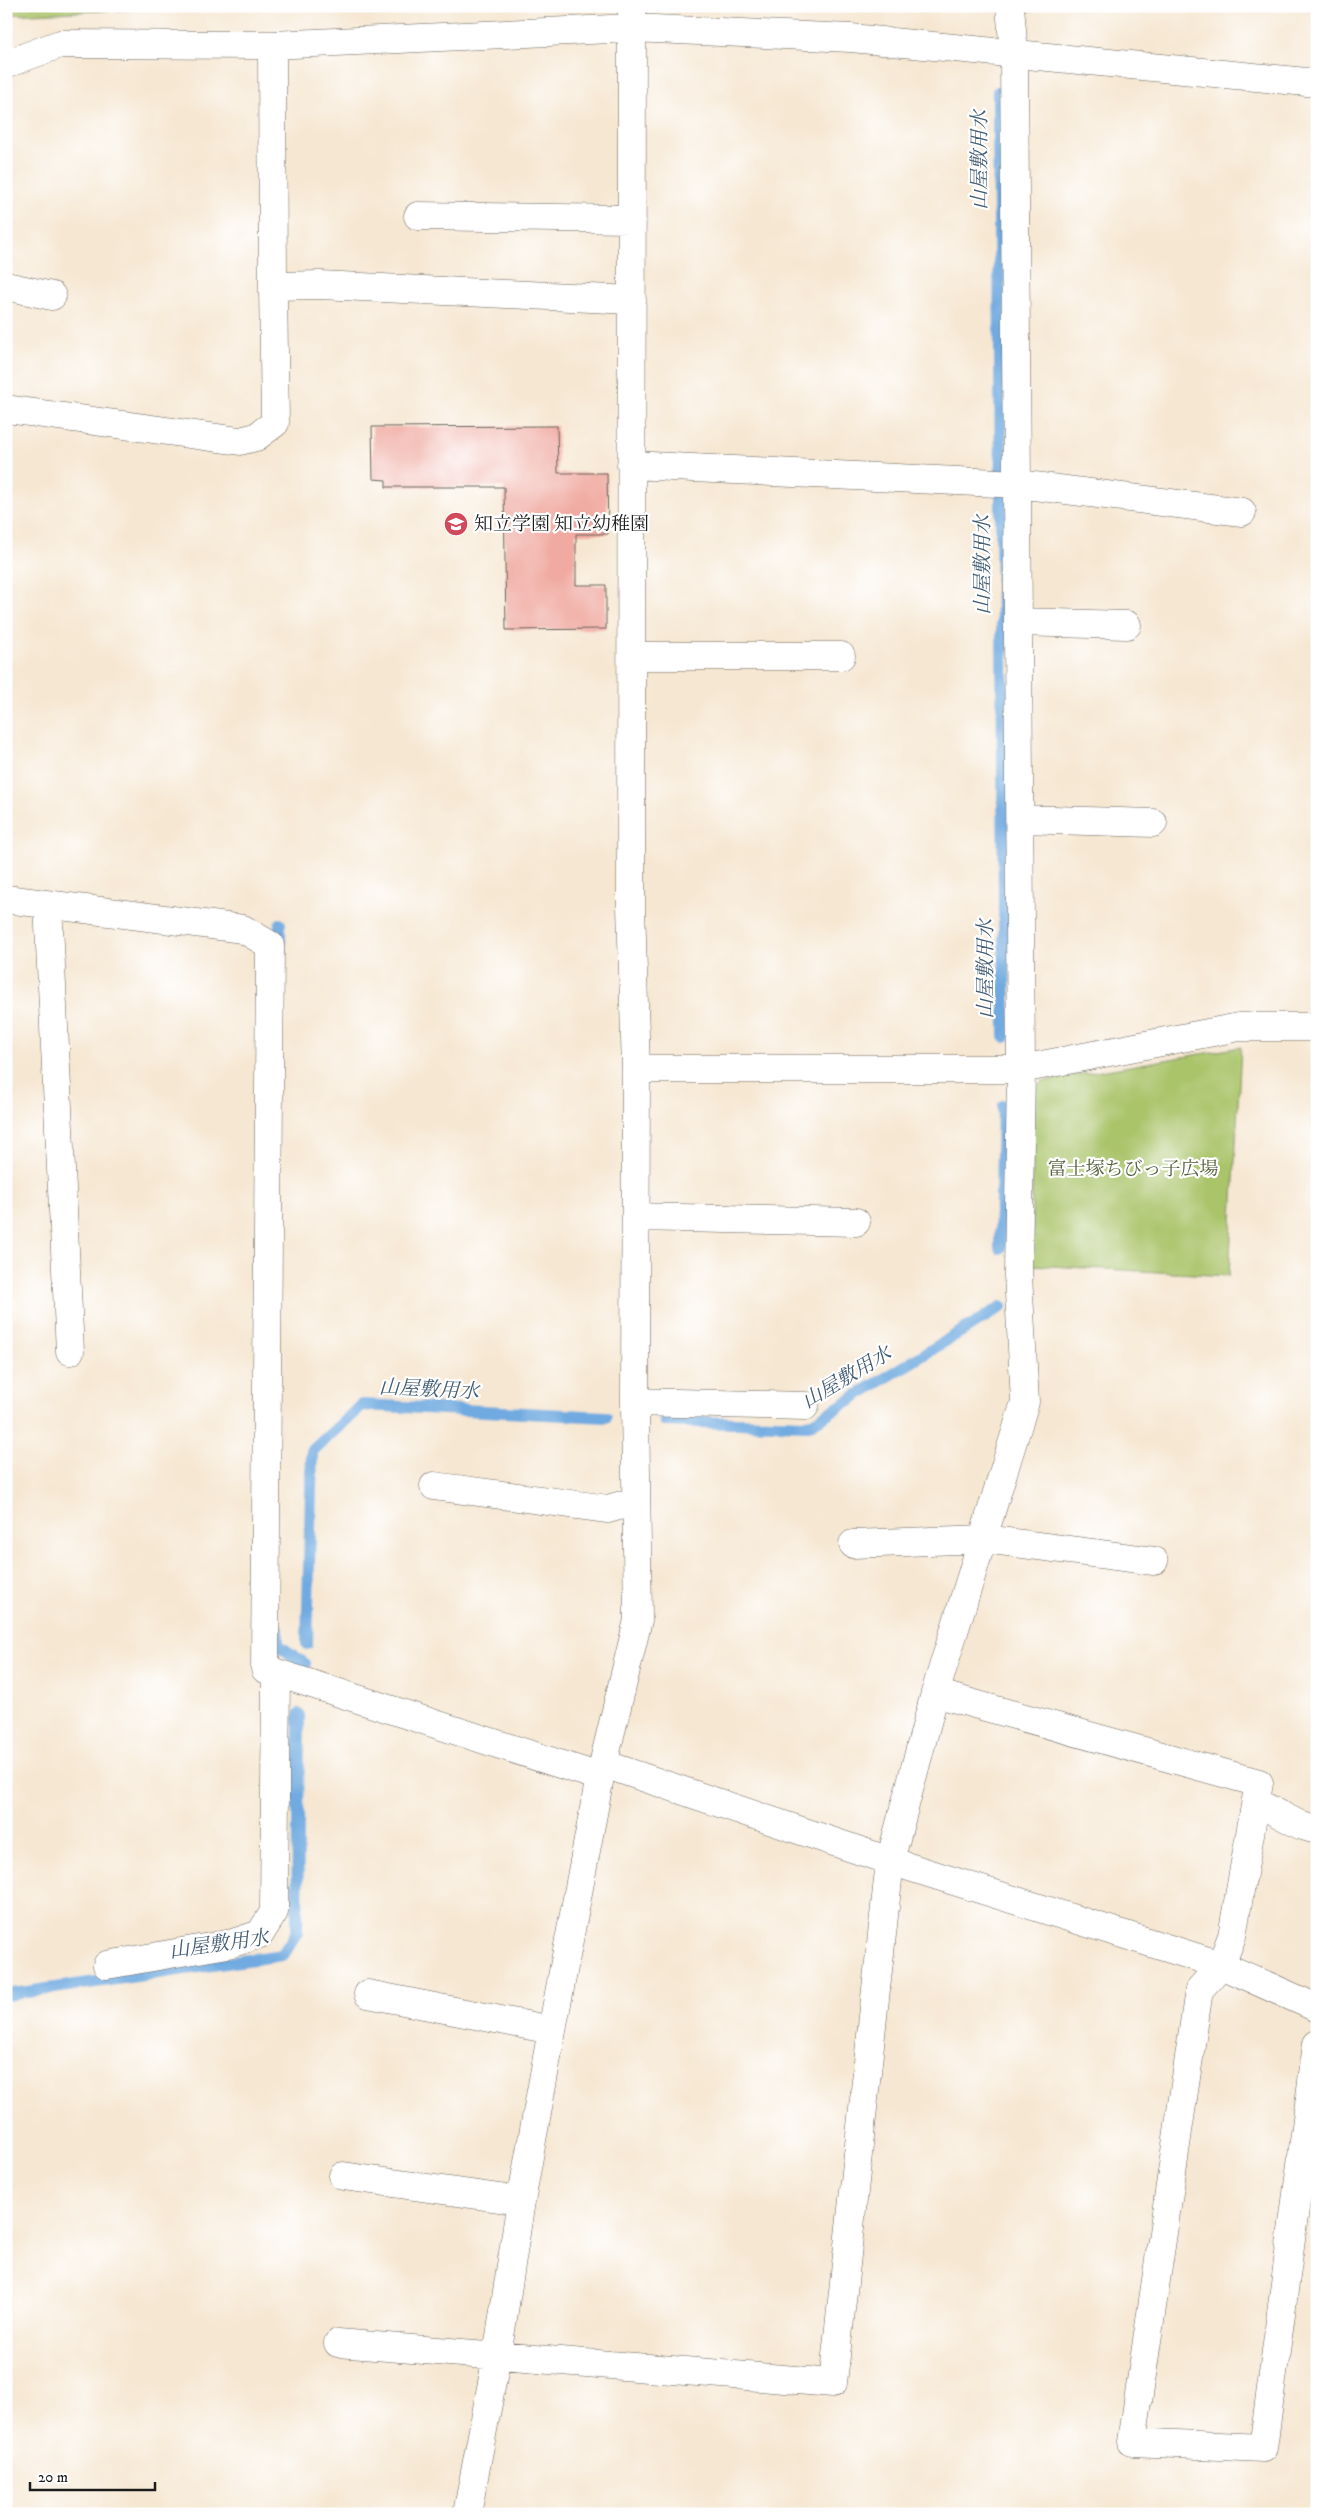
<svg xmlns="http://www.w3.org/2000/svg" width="1323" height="2520" font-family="'IM FELL DW Pica','Noto Serif JP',serif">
  <rect width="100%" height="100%" fill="#fff"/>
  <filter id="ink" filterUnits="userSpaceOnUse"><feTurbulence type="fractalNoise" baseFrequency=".02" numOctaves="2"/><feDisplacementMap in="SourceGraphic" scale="10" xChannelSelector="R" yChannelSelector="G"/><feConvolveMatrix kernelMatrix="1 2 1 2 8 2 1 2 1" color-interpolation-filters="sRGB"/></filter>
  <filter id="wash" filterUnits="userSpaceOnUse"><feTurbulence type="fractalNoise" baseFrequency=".0096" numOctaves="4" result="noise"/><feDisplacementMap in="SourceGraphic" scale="20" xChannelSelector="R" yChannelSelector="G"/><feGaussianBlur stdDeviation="1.12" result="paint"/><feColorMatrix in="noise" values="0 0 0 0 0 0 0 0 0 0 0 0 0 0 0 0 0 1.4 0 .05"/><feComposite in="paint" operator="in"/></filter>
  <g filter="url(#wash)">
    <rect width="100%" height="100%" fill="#f6e7d2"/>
    <path fill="#aac46a" stroke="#637043" d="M6,6H215L6,15Z
      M1241,1047L1229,1276L1032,1265V1097L1042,1081Z"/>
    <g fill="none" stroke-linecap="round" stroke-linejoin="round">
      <path stroke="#70aae0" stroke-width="12" d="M998,92L1005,1037
        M280,953V924
        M1000,1248L1003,1106
        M665,1421L809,1425L1001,1307
        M278,1630V1645L305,1664
        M307,1644L312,1451L362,1405L606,1417
        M6,1995L282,1955L297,1932L299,1714"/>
    </g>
    <g id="blocks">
      <path fill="#f0aaa1" d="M557,426L558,473H607L608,534H576V585H606V629L506,630L504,487H386V480L373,479L372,427Z"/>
    </g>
  </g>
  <g filter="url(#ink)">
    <use href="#blocks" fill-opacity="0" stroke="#68635c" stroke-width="1"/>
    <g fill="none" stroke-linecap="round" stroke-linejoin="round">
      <g stroke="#68635c" stroke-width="29">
        <path id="minor" d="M272,45L273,286L320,285L632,300
          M6,64L60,44L272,45L632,28L851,38L1317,83
          M418,216L631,219
          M6,286L52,296
          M6,409L240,441L256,437L275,423L273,286
          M631,465L1018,484L1242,512
          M1018,622L1127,625
          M632,656H841
          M1020,819L1153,823
          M6,899L243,929L270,945L265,1669L600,1777
          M48,905L70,1351
          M636,1069H1021L1239,1027H1317
          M636,1217L856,1222
          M635,1402L805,1406
          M434,1486L608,1509L636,1501
          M853,1544L984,1539L1154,1561
          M935,1693L1259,1783L1232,1936L1221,1965L1199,1990L1132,2442L1263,2448L1317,2044
          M604,1764L890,1861L1221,1965L1317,2008
          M1256,1802L1302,1826L1317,1830
          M107,1965L233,1943L260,1934L274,1912L276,1673
          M368,1994L552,2030
          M343,2176L521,2201
          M338,2343L833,2383L890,1861L935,1693L1025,1402L1018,1275L1021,1069L1014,54L1010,6
          M467,2514L497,2356L521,2201L552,2030L600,1777L638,1620L635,1402L636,1069L631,906L632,6"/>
      </g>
      <use href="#minor" stroke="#fff" stroke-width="28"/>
    </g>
  </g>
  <defs>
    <g id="school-disc" transform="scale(1.25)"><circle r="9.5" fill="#d1495b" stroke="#fff"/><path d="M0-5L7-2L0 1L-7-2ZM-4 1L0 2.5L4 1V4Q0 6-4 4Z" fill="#fff"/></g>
  </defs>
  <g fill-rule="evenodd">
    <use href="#school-disc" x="456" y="524"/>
  </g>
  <g text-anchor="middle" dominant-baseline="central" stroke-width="4.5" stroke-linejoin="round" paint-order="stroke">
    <g font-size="19" fill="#1c1c1c" stroke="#fff" text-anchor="start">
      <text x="474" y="524">知立学園 知立幼稚園</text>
    </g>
    <g font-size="19" fill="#555f3b" stroke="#fff">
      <text x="1133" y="1169">富士塚ちびっ子広場</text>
    </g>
    <g font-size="20" font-style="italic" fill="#425c74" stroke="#fff">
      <text transform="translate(980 160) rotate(-90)">山屋敷用水</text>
      <text transform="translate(983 565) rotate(-90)">山屋敷用水</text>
      <text transform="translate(986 969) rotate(-90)">山屋敷用水</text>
      <text transform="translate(847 1378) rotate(-31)">山屋敷用水</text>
      <text transform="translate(429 1390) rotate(3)">山屋敷用水</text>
      <text transform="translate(219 1945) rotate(-8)">山屋敷用水</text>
    </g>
  </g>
  <rect width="1323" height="2520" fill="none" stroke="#fff" stroke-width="25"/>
  <path d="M30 2482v8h125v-8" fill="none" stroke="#1c1c1c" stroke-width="2.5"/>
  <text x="38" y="2482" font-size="15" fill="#1c1c1c" stroke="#ffffff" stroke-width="4" paint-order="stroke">20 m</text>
</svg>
